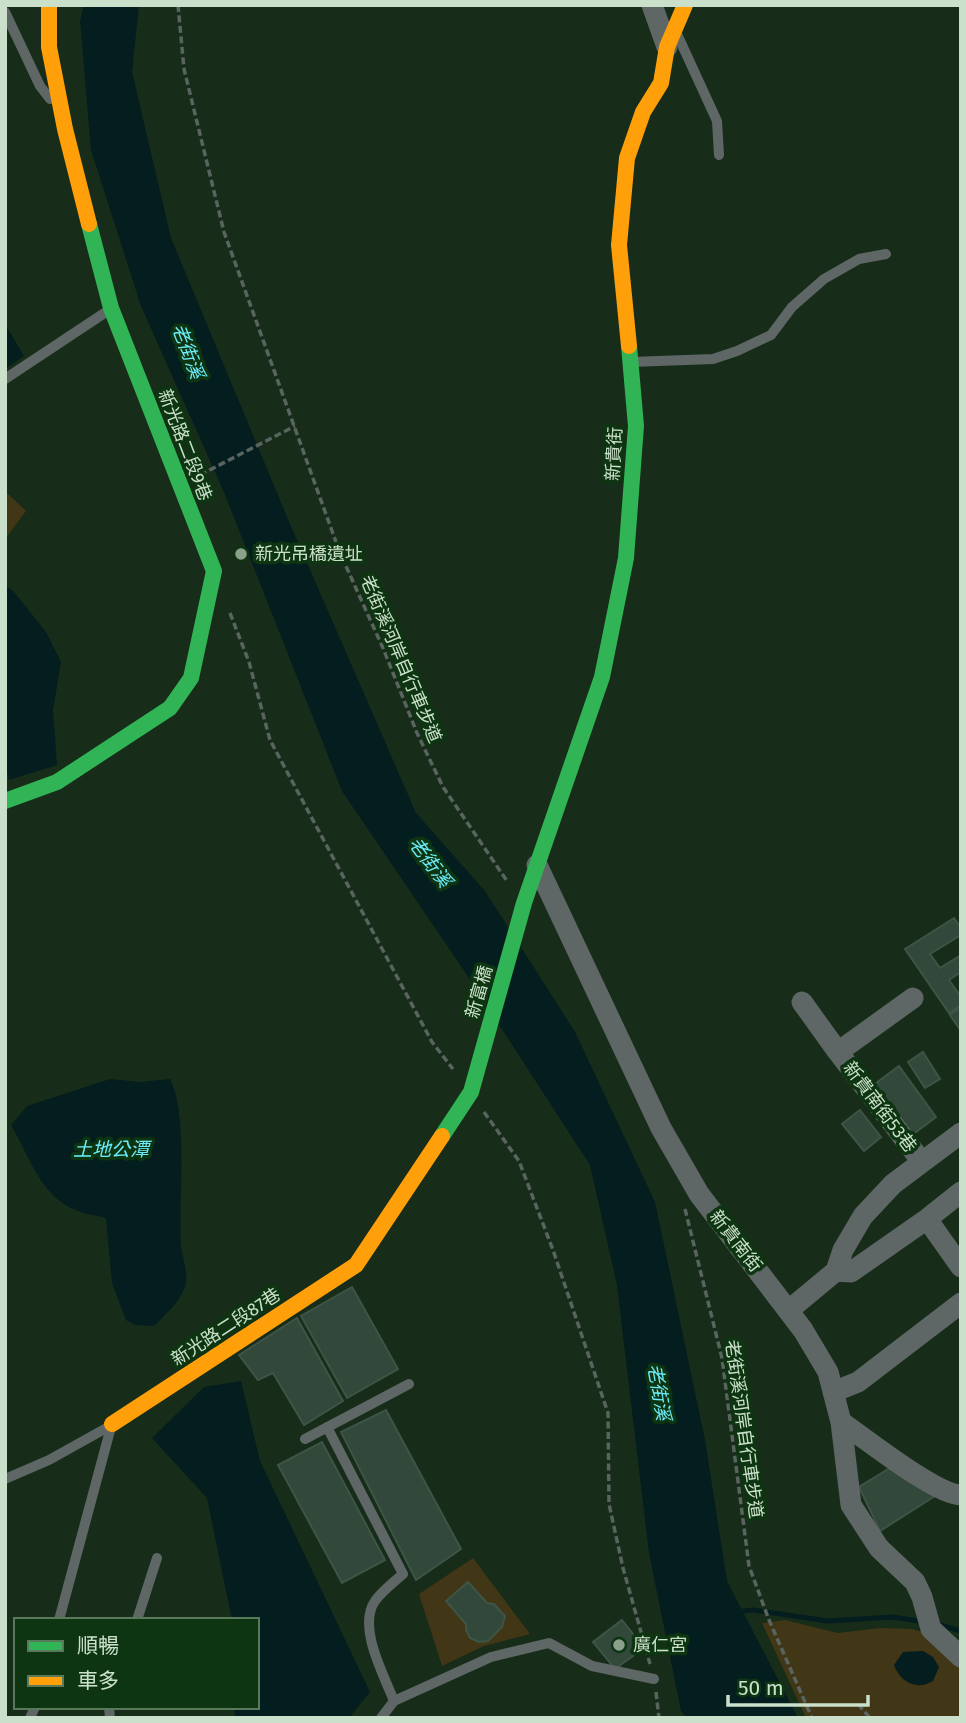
<svg xmlns="http://www.w3.org/2000/svg" width="966" height="1723" font-family="'Fira Sans','Noto Sans TC',sans-serif">
  <rect width="100%" height="100%" fill="#172c19"/>
  <path fill="#413616" d="M5,491L26,511L5,539Z
    M473,1558L530,1634L484,1646L442,1666L419,1594Z
    M785,1620L838,1633L880,1628L912,1629L961,1643V1718H806L762,1623Z"/>
  <path fill="#041d1e" d="M84,5H139L132,72L171,238L290,524L416,813L485,891L575,1032L655,1202L705,1440L727,1581L798,1718H687L681,1711L649,1553L617,1285L590,1165L465,972L342,791L224,492L141,306L91,150L80,21Z
    M5,324L24,356L5,369Z
    M5,585L14,592L46,632L61,662L53,710L57,765L9,780L5,764Z
    M110,1079L140,1082L170,1079C189,1116 178,1201 181,1245C182,1256 188,1272 186,1283C182,1300 166,1314 154,1326L135,1325L126,1320L112,1283L106,1218C95,1215 83,1214 73,1209C39,1193 29,1155 11,1125L27,1106Z
    M241,1381L260,1461L370,1692L349,1718H235L234,1707H257V1620H232L207,1498L152,1438L204,1387Z
    M923,1651L933,1657L939,1667L933,1681C917,1691 900,1682 894,1665L903,1652Z"/>
  <g fill="none" stroke-linecap="round" stroke-linejoin="round">
    <path stroke="#041d1e" stroke-width="5" d="M736,1612L753,1610L828,1621L893,1617L924,1622
      M937,1624L961,1631"/>
  </g>
  <path fill="#32483a" stroke="#3e5446" stroke-width="2" d="M954,918L961,928V935L930,954L940,968L961,955V972L949,980L961,997V1005L949,1013L905,949Z
    M961,1007V1031L950,1015Z
    M923,1052L940,1079L925,1088L908,1062Z
    M899,1066L936,1117L912,1135L875,1084Z
    M860,1110L881,1137L864,1151L842,1124Z
    M352,1287L398,1369L347,1398L301,1316Z
    M297,1318L343,1401L304,1425L273,1373L258,1380L239,1355Z
    M386,1410L461,1549L416,1580L341,1432Z
    M322,1442L385,1560L342,1583L278,1465Z
    M895,1465L935,1496L880,1531L859,1487Z
    M468,1582L487,1603L494,1604L505,1616L502,1627L488,1641L479,1642L470,1638L466,1630V1624L446,1601Z
    M622,1620L644,1648L615,1669L593,1642Z"/>
  <g fill="none" stroke-linecap="round" stroke-linejoin="round">
    <path stroke="#59645f" stroke-width="3.5" stroke-dasharray="7 3.5" stroke-linecap="butt" d="M178,5L184,69L224,232L340,553L383,648L417,733L443,787L507,881
      M200,475L295,426
      M230,613L249,662L270,740L432,1042L453,1069
      M484,1112L519,1161L553,1250L608,1413L609,1504L623,1568L650,1664
      M685,1209L722,1358L749,1566L769,1620L812,1718
      M656,1692L659,1718
      M858,1704L870,1718"/>
    <path stroke="#5e6766" stroke-width="10" d="M5,12L40,86L50,99
      M677,34L717,121L719,155
      M631,362L713,359L737,351L771,335L792,307L824,279L859,259L886,254
      M5,379L109,310
      M327,1427L403,1574C394,1582 382,1591 375,1601C357,1627 384,1675 394,1701L381,1718
      M305,1439L409,1384
      M5,1479L49,1460L110,1426
      M59,1620L111,1427
      M137,1620L157,1558
      M394,1701L491,1657L549,1643L592,1666L654,1679
      M109,1707L110,1718
      M30,1718L35,1707"/>
    <path stroke="#5e6766" stroke-width="21" d="M652,5L667,47
      M537,865L661,1128L699,1194L803,1330L828,1372L841,1422L851,1505L879,1548L915,1582L922,1597L931,1629L961,1657
      M913,998L838,1052L922,1162
      M802,1002L838,1052
      M927,1219L961,1267
      M836,1271L851,1272L927,1219L961,1192
      M789,1310L836,1271L843,1250L863,1216L893,1184L961,1133
      M833,1392L858,1382L961,1303
      M841,1422C865,1438 936,1495 961,1495"/>
    <path stroke="#30b455" stroke-width="16" d="M5,801L57,782L170,708L191,678L214,571L111,308L89,224
      M442,1136L471,1092L524,903L602,677L626,558L636,426L629,346"/>
    <path stroke="#ff9f0a" stroke-width="16" d="M49,5V47L65,129L89,224
      M629,346L619,245L627,158L643,112L661,83L667,47L685,5
      M112,1424L356,1265L442,1136"/>
  </g>
  <g fill="#8ba18c" stroke="#0e3511" stroke-width="2.5">
    <circle cx="241" cy="554" r="7"/>
    <circle cx="619" cy="1645" r="7"/>
  </g>
  <g text-anchor="middle" dominant-baseline="central" stroke-width="7" stroke-linejoin="round" paint-order="stroke">
    <g font-size="18" fill="#cae0ca" stroke="#0e3511">
      <text transform="translate(185 445) rotate(69)">新光路二段9巷</text>
      <text transform="translate(614 454) rotate(-87)">新貴街</text>
      <text transform="translate(401 659) rotate(67)">老街溪河岸自行車步道</text>
      <text transform="translate(479 992) rotate(-74)">新富橋</text>
      <text transform="translate(880 1107) rotate(53)">新貴南街53巷</text>
      <text transform="translate(736 1241) rotate(52)">新貴南街</text>
      <text transform="translate(226 1327) rotate(-33)">新光路二段87巷</text>
      <text transform="translate(744 1429) rotate(82)">老街溪河岸自行車步道</text>
    </g>
    <g font-size="18" fill="#cae0ca" stroke="#0e3511" text-anchor="start">
      <text x="255" y="554">新光吊橋遺址</text>
      <text x="633" y="1645">廣仁宮</text>
    </g>
    <g font-size="19" font-style="italic" fill="#6cecfa" stroke="#0e3511">
      <text transform="translate(188 351) rotate(69)">老街溪</text>
      <text transform="translate(430 862) rotate(53)">老街溪</text>
      <text x="111" y="1149">土地公潭</text>
      <text transform="translate(659 1392) rotate(80)">老街溪</text>
    </g>
  </g>
  <rect width="966" height="1723" fill="none" stroke="#cae0ca" stroke-width="14"/>
  <rect x="14" y="1618" width="245" height="91" fill="#0e3511" stroke="#59795b" stroke-width="2"/>
  <rect x="28" y="1641" width="35" height="10" fill="#30b455" stroke="#59795b" stroke-width="2"/>
  <text x="77" y="1653" font-size="21" fill="#cae0ca">順暢</text>
  <rect x="28" y="1676" width="35" height="10" fill="#ff9f0a" stroke="#59795b" stroke-width="2"/>
  <text x="77" y="1688" font-size="21" fill="#cae0ca">車多</text>
  <path d="M728 1695v10h140v-10" fill="none" stroke="#cae0ca" stroke-width="3.5"/>
  <text x="738" y="1695" font-size="21" fill="#cae0ca" stroke="#0e3511" stroke-width="5" paint-order="stroke">50 m</text>
</svg>
